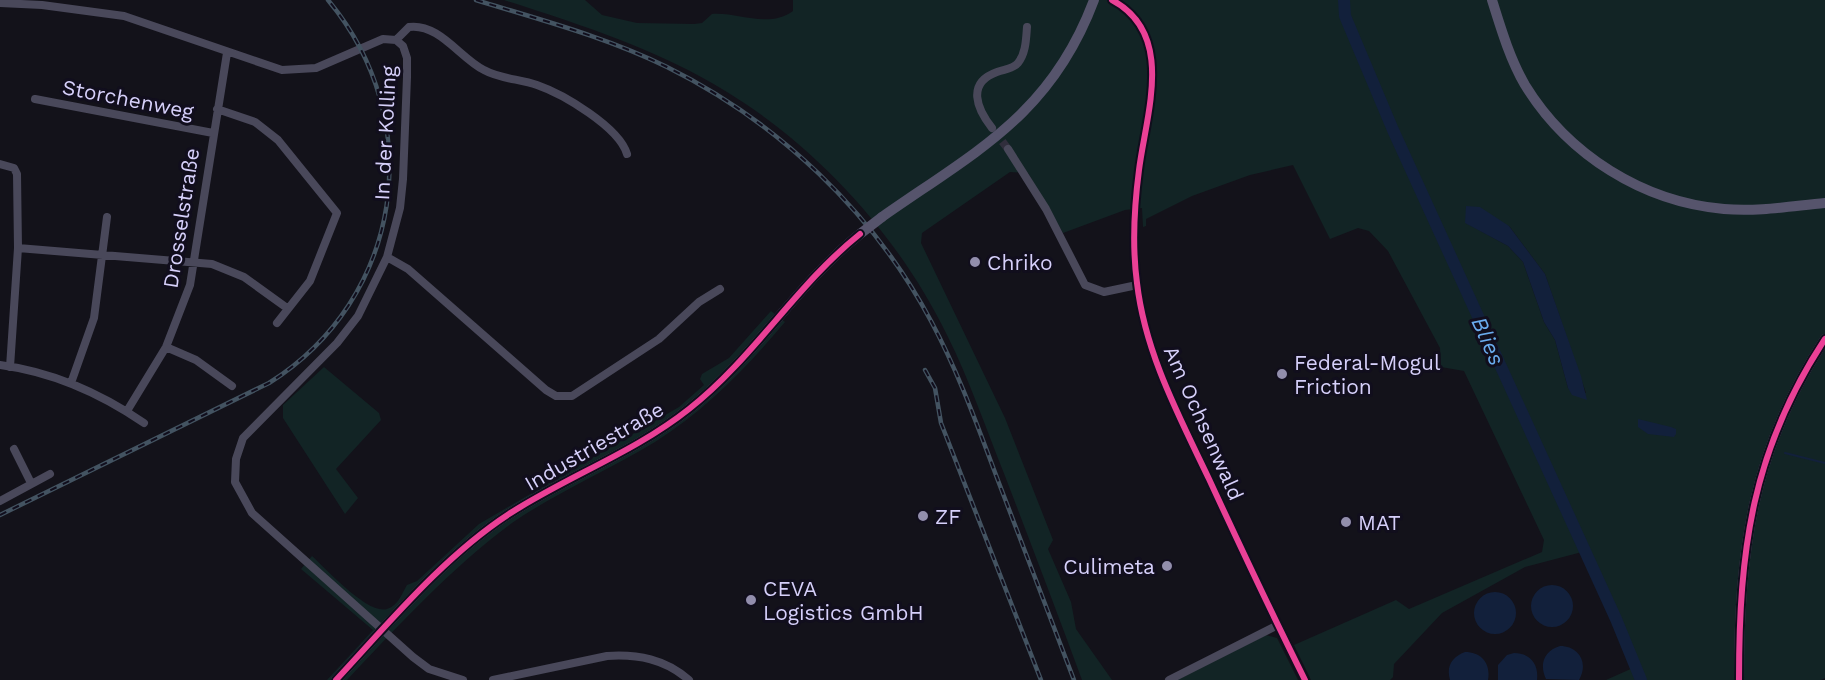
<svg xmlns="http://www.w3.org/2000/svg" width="1825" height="680" font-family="'Work Sans',sans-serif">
  <rect width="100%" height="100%" fill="#13121a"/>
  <path fill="#122425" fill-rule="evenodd" d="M504,0H585L602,15L637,23L694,24L702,23L712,14C739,12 768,29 793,11V0H1825V678L1821,680H1606L1633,668L1582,552L1525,567L1442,613L1394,664L1393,677L1390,680H1311L1294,645L1396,600L1409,609L1542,552L1544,540L1464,371L1441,367L1440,348L1388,251L1369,231L1358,228L1330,239L1293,165L1250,175L1192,196L1146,219V226L1143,227L1142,208L1125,210L1063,233L1028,173L1010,172L922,233L921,243L1005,418L1053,540L1048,549L1071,602L1076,629L1112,680H1082C1057,612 1031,544 1005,476C986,429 970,381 947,335C899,237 820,149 727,92C658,49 581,25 504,0ZM1466,223L1509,226L1545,274L1586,393L1568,388L1555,340L1544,322L1523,262L1508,246Z
    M771,311L785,322C747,367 706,410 655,442C609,470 557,492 512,523C451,568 399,625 347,680H327L373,630L301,569L312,556C326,569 368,615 387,609C399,605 402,593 407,585L417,581L479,524L679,407L704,385L700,379L702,374L729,358Z
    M324,367L379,413L381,420L336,469L358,498L345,514L283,418V405Z
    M1266,635L1277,638L1298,680H1177Z"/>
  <path fill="#12203b" d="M1466,206L1480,207L1509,226L1545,274L1581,376L1587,400L1572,395L1568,388L1555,340L1544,322L1523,262L1508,246L1465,223Z
    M1638,419L1671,427L1676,429V434L1674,437L1648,434L1638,427Z
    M1531 606a21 21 0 1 1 42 0a21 21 0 1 1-42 0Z
    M1474 613a21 21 0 1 1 42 0a21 21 0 1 1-42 0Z
    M1560,646C1579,646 1589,663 1579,680L1546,679C1539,664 1544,651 1560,646Z
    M1465,652C1482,652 1491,664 1488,680H1450C1446,666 1452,657 1465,652Z
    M1514,653C1530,653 1539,664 1537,680H1498V665L1507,655Z"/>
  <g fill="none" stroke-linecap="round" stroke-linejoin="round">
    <path stroke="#12203b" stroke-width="2" d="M1785,453L1825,463"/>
    <path stroke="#12203b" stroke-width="12" d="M1344,0L1345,16L1393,130L1616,619L1641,680"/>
    <path stroke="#302e3c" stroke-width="8" stroke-dasharray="8 4" stroke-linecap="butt" d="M995,132L1008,149"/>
    <path stroke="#49485a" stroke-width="8" d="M1112,0C1176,34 1146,114 1139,170C1134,208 1132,246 1137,283C1145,353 1179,416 1209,479C1240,546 1272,614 1305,680
      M0,3L42,5L124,16L282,70L316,68L383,39L396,40L403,46L407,58V77L403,179L400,208L387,257L358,316L337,343L243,438L236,459L235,482L252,513L413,657L429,669L463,680
      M396,40L409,27C439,23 460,58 484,70C500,79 520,79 537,85C563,94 619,127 627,154
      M35,99L213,133
      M217,109L255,122L278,140L337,213L310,281L277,323
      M992,128C977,109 966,83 997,72C1005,69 1013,69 1018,63C1026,53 1026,39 1027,27
      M1008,149L1046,209L1085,285L1104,292L1137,285
      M0,164L14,168L17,174L18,248L10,367
      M18,248L212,264L244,277L287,308
      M387,257L408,269L546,390L556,396H572L659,339L699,302L720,289
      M166,347L196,360L232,386
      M0,365C53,372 100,393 144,423
      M71,383L94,318L107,217
      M127,411L166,347L190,285L227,53
      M14,449L31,483
      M0,501L50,474
      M493,680L607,656C638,654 665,659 689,680
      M1169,680L1278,625"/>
    <path stroke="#56546c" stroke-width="10" d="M1492,0C1501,29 1510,59 1525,85C1568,155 1643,202 1724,209C1758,212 1792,206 1825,203
      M882,217C976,151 1051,115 1094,0
      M336,680C389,623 443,557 509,514C568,476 635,452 689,409C754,358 796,285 860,234
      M1739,680C1739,550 1752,450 1825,339"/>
    <g stroke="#435361" stroke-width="4.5">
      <path id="rail" d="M476,0C541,20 606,37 667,67C778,122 873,212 931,321C960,375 980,433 1002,491C1026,554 1050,617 1074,680
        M925,370L935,388L941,423L1041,680
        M0,515L269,383C403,299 429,121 328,0"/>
    </g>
    <use href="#rail" stroke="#110e1d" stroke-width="2" stroke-dasharray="7" stroke-linecap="butt"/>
    <path stroke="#56546c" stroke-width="10" d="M860,234L882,217"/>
    <g stroke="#110e1d" stroke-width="10">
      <path id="cycleway" d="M1112,0C1176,34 1146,114 1139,170C1134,208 1132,246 1137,283C1145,353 1179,416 1209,479C1240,546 1272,614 1305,680
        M336,680C389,623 443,557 509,514C568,476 635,452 689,409C754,358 796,285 860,234
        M1739,680C1739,550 1752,450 1825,339"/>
    </g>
    <use href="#cycleway" stroke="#ea4096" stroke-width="6"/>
  </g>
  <g fill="#928eac" stroke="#110e1d" stroke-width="2">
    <circle cx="975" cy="262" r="6"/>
    <circle cx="1282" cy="374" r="6"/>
    <circle cx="923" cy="516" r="6"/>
    <circle cx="1346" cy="522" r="6"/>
    <circle cx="1167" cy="566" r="6"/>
    <circle cx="751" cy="600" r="6"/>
  </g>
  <g text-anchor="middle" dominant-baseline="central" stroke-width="6" stroke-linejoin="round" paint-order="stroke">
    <g font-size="21" fill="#d6d0fa" stroke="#110e1d">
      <text transform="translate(128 99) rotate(11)">Storchenweg</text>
      <text transform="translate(385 133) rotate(-87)">In der Kolling</text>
      <text transform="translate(181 218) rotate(-81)">Drosselstraße</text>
      <text transform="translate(1204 423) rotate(66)">Am Ochsenwald</text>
      <text transform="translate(594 446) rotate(-30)">Industriestraße</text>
    </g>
    <g font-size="21" fill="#d6d0fa" stroke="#110e1d" text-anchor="start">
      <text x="987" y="262">Chriko</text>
      <text x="1294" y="362">Federal-Mogul<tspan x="1294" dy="24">Friction</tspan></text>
      <text x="935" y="516">ZF</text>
      <text x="1358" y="522">MAT</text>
      <text x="1155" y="566" text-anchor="end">Culimeta</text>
      <text x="763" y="588">CEVA<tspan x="763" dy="24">Logistics GmbH</tspan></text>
    </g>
    <g font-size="22" font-style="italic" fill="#6aacee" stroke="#110e1d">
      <text transform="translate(1488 341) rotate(66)">Blies</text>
    </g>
  </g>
</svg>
